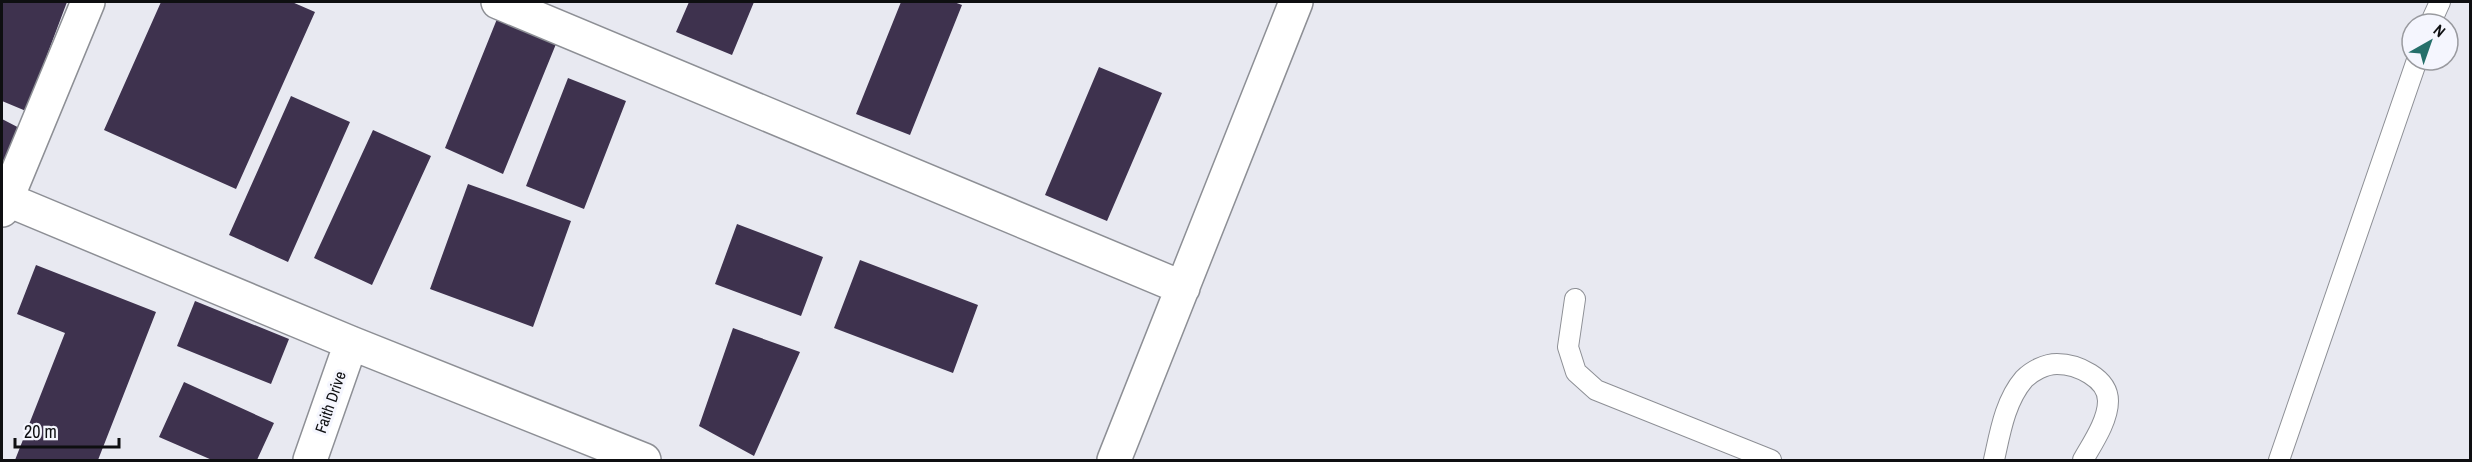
<svg xmlns="http://www.w3.org/2000/svg" width="2472" height="462" font-family="'Archivo Narrow',sans-serif">
  <rect width="100%" height="100%" fill="#e8e9f1"/>
  <path fill="#3e324e" d="M2,2H67L26,111L2,101Z
    M161,2H292L315,12L236,189L104,130Z
    M689,2H754L732,55L676,32Z
    M901,2H954L962,5L910,135L856,114Z
    M497,19L556,44L503,174L445,148Z
    M1099,67L1162,93L1107,221L1045,195Z
    M568,78L626,101L584,209L526,186Z
    M291,96L350,122L288,262L229,235Z
    M2,119L29,133L2,187Z
    M373,130L431,156L372,285L314,258Z
    M468,184L571,221L533,327L430,289Z
    M737,224L823,257L801,316L715,284Z
    M860,260L978,305L953,373L834,328Z
    M36,265L156,312L98,460H15L65,333L17,314Z
    M195,301L289,339L271,384L177,346Z
    M733,328L800,352L754,456L699,426Z
    M184,382L274,423L257,460H212L159,437Z"/>
  <g fill="none" stroke-linecap="round" stroke-linejoin="round">
    <g stroke="#8d8f95" stroke-width="22">
      <path id="service" d="M2430,24L2440,2
        M1575,299L1568,347L1576,372L1596,390L1771,460
        M1994,460C2000,433 2005,401 2024,379C2032,371 2045,364 2057,364C2077,364 2108,378 2108,401C2108,421 2092,444 2083,460
        M2279,460L2417,60"/>
    </g>
    <g stroke="#8d8f95" stroke-width="36">
      <path id="minor" d="M498,2L1183,288
        M6,199L351,343L644,460
        M2,210L88,2
        M310,460L351,343
        M1114,460L1296,2"/>
    </g>
    <use href="#service" stroke="#fff" stroke-width="20"/>
    <use href="#minor" stroke="#fff" stroke-width="33"/>
  </g>
  <g text-anchor="middle" dominant-baseline="central" stroke-width="6" stroke-linejoin="round" paint-order="stroke">
    <g font-size="16" fill="#0e0f11" stroke="#f5f6fe">
      <text transform="translate(330 402) rotate(-71)">Faith Drive</text>
    </g>
  </g>
  <rect width="2472" height="462" fill="none" stroke="#0e0f11" stroke-width="6"/>
  <g transform="translate(2430 42) rotate(40)"><circle r="28" fill="#f5f6fe" stroke="#999a9f" stroke-width="1.5"/>
  <path d="M0-4.5L10 22L0 15L-10 22Z" fill="#256f6a"/>
  <text y="-9" font-size="16" font-weight="bold" text-anchor="middle" fill="#0e0f11">N</text>
  </g>
  <path d="M15 438v9h104v-9" fill="none" stroke="#0e0f11" stroke-width="3"/>
  <text x="24" y="438" font-size="18" fill="#0e0f11" stroke="#f5f6fe" stroke-width="4.5" paint-order="stroke">20 m</text>
</svg>
